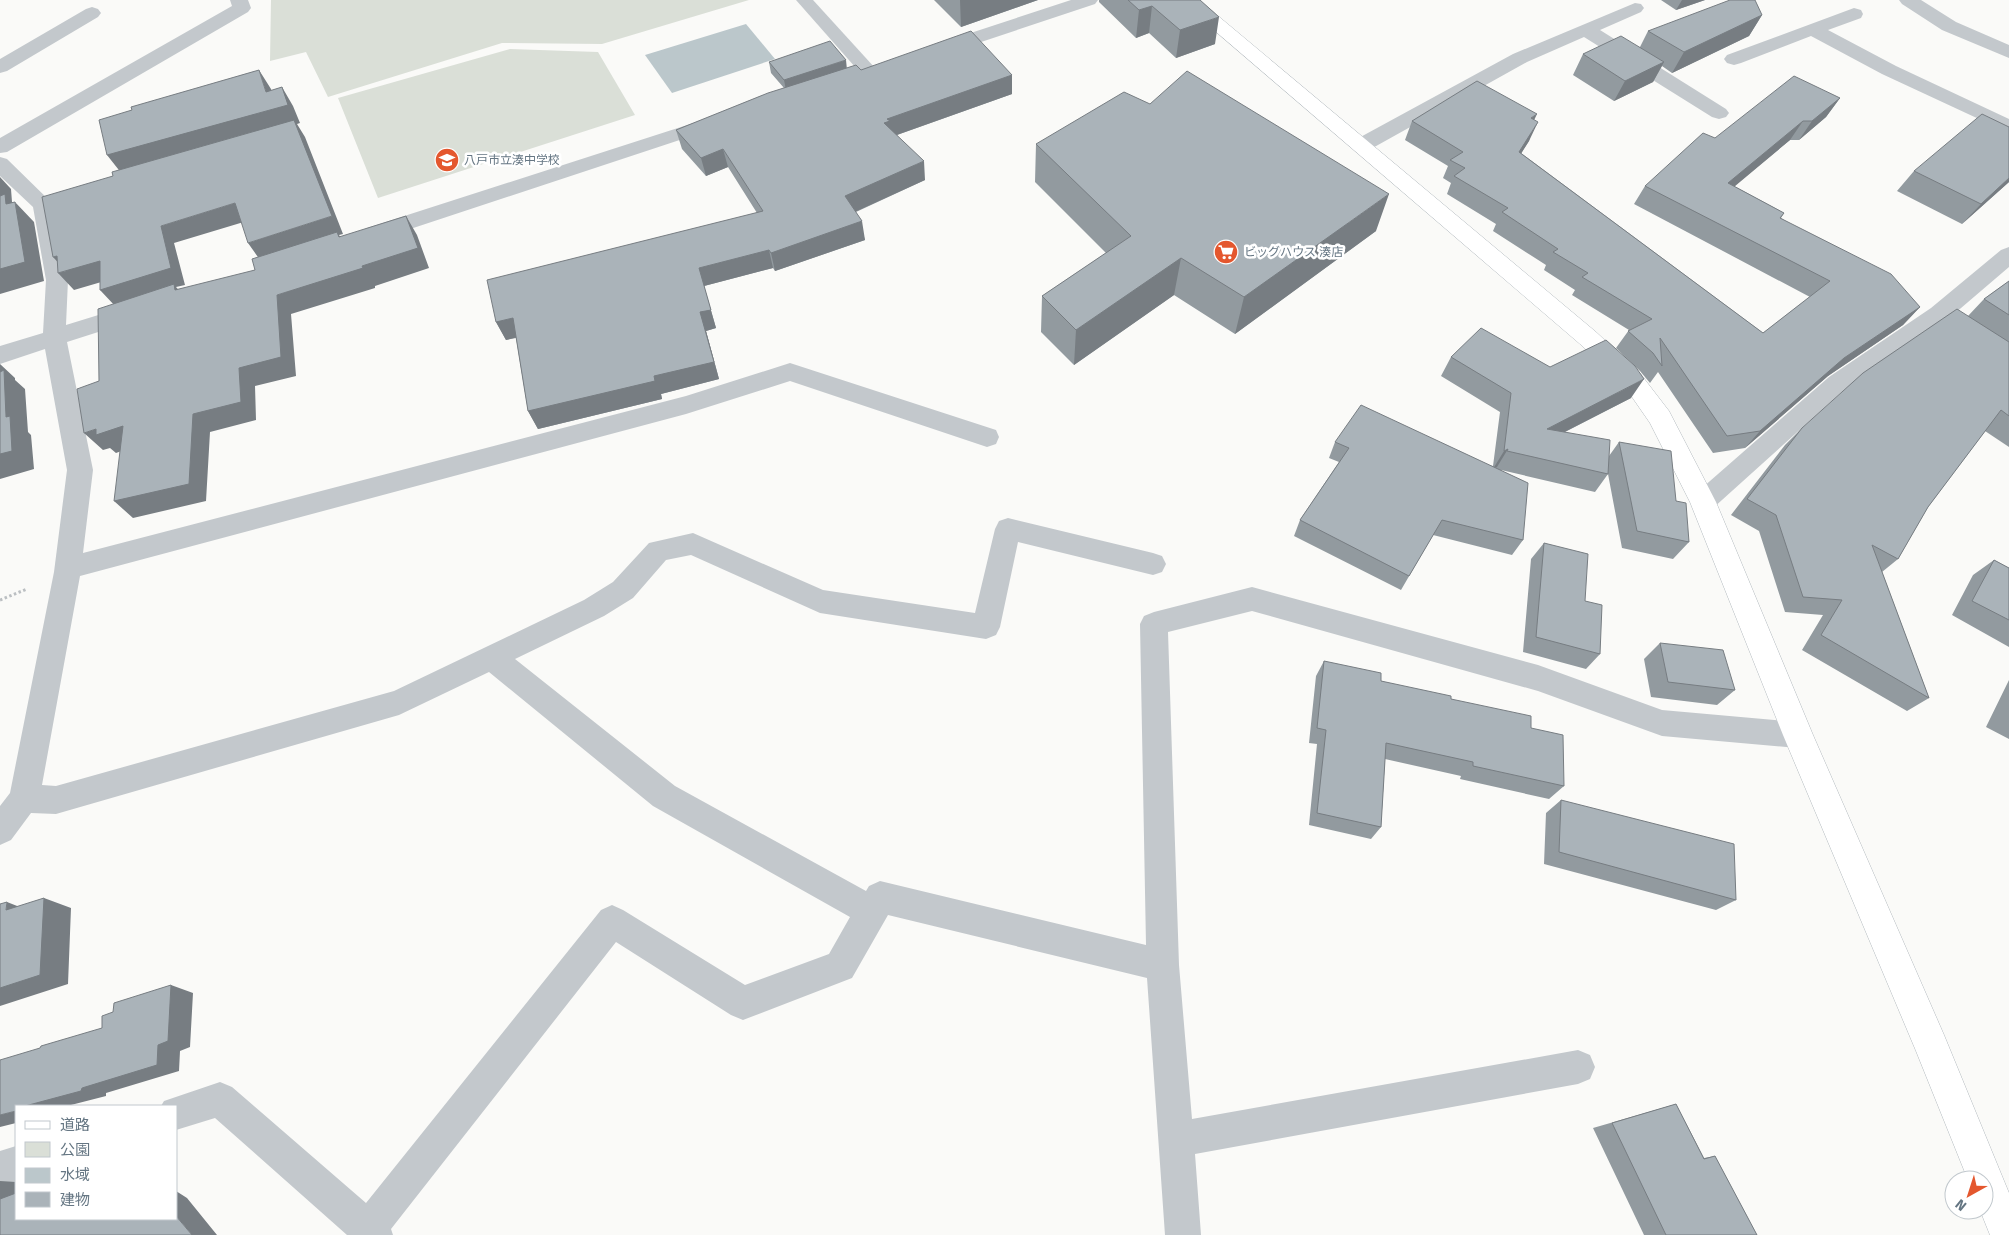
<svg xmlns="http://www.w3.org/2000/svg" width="2009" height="1235" font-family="'Fira Sans','Noto Sans JP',sans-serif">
  <rect width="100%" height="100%" fill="#fafaf8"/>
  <path fill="#dadfd7" d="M271,0H749L602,44L502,43L328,97L306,52L270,61Z
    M510,49L598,52L635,115L378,198L338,98Z"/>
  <path fill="#bbc7cb" d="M746,24L775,59L672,93L645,55Z"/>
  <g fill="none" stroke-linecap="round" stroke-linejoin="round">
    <g stroke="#b3babf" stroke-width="1">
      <path id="secondary" d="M1179,0H1199L1596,332L1639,372L1669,411L1716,502L1813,735L1944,1035L2009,1193V1235H1990L1980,1210H1984V1180H1968L1916,1051L1783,735L1690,502L1650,423L1623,384L1580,344Z"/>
    </g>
    <path stroke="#bbbfc2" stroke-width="3" stroke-dasharray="2.5 2.5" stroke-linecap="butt" d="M0,600L27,589"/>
    <path fill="#c3c8cc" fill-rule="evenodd" d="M796,0H813L875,68L878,72L875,76L869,77L863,76Z"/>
    <path fill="#c3c8cc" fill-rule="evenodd" d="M230,0H248L251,8L248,12L7,152L0,153V138L232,6Z
      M1071,0H1098L1095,4L948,53L941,55L934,53L932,49L934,45Z
      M1899,0H1921L1956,22L2009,45V58L1942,30L1902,4Z
      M1635,3L1641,4L1644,8L1641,12L1600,30L1726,109L1729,113L1726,117L1719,119L1712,117L1584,37L1527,62L1369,150L1362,151L1355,150L1352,145L1355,140L1513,54Z
      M92,7L98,9L101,13L98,17L7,71L0,73V59L86,9Z
      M1854,8L1861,10L1863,14L1861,18L1828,30L1896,66L2009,119V133L1882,74L1811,36L1741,63L1734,65L1727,63L1724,59L1727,55Z
      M712,117L719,119L722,123L719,127L383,238L375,240L367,238L364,233L367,228Z
      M0,157L7,159L54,205L68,280L66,325L134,304L142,306L145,312L142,318L67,342L93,470L83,553L686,396L790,363L996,430L999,437L996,444L987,447L790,381L686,414L80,576L42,785L56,786L394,691L584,600L613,582L649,543L693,533L823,590L975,613L995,529L999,521L1008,518L1153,553L1162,556L1166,564L1162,572L1153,575L1018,542L1000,627L996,635L986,639L820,613L691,555L666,560L633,598L604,616L515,659L675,786L866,891L869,886L880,881L1146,945L1140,624L1144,616L1154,612L1252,587L1538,665L1662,710L1798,722L1808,726L1813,735L1808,744L1798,748L1662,736L1538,691L1252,611L1168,632L1179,965L1192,1119L1578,1050L1590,1055L1595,1067L1590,1079L1578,1084L1195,1154L1201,1235H1165L1147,978L888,915L852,978L743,1020L731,1015L616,942L391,1229L393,1235H347L215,1118L176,1130V1106H161L164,1101L220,1082L232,1087L366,1203L601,910L612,905L623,910L745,985L829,954L850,917L653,806L489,672L399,715L56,814L31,813L11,840L0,845V806L10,793L54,572L67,470L45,349L0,364V346L43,333L46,280L33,207L0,176Z
      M2009,247V267L1947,320L1845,389L1712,509L1703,512L1694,509L1690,502L1694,495L1829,377L1931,308L2001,250Z
      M16,1146V1182L0,1187V1151Z"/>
    <use href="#secondary" fill="#fff" fill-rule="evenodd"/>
  </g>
  <path fill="#929a9f" d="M934,0H1038L961,27Z
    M1099,0H1200L1215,44L1176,58L1149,33L1136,38L1099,2Z
    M1661,0H1705L1676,10Z
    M1762,15L1749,36L1672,73L1662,66L1653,82L1614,101L1573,75L1583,54L1640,47L1648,31Z
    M769,62L847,68L861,70L1012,75V94L897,135L925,180L856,212L865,240L775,271L773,268L704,286L716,328L706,331L719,379L661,394L662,399L538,429L528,411L516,338L506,340L496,322L757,213L728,167L706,176L682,149L676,130L784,88L771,73Z
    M1840,98L1826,117L1799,140H1790L1734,186L1784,213L1781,218L1920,307L1903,325L1828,376L1745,448L1713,453L1658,372L1650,383L1640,371L1616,348L1629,330L1572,295L1575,290L1544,270L1546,265L1493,231L1496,224L1447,194L1451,183L1443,178L1448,166L1405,140L1412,121L1534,120L1529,141L1521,153L1763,333L1810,297L1634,204L1645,186L1715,138Z
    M1036,144L1376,231L1235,334L1174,295L1074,365L1041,332L1042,296L1106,253L1035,182Z
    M1914,171L2009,182L1962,224L1897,191Z
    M2009,281V447L1985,431L1928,507L1898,559L1882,572L1929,698L1907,711L1802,650L1823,615L1785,612L1759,531L1731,515L1785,445L1802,428L1968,316L1984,299Z
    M1451,357L1550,367L1631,398L1565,432L1609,456L1619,442L1676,501L1689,542L1673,559L1622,548L1608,474L1595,492L1501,470L1523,540L1512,555L1433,535L1401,590L1294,536L1300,520L1339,462L1329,458L1335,442L1493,466L1500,412L1441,376Z
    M1544,543L1585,601L1600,654L1586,669L1523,652L1531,559Z
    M1994,560L2009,568V647L1952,615L1973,575Z
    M1660,643L1735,690L1717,705L1651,697L1644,659Z
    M1324,661L1381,681L1451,699L1531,728L1564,786L1549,799L1460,779L1461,776L1385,759L1381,827L1371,839L1309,825L1317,744L1309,743L1316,676Z
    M2009,680V739L1986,727Z
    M1561,800L1736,900L1716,910L1544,864L1546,813Z
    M1676,1104L1704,1158L1715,1156L1757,1235H1644L1593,1128Z"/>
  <path fill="#777d82" d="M960,0H1038L961,27Z
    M1682,0H1705L1676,10Z
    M1152,6L1149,33L1136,38L1139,10Z
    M1762,15L1749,36L1672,73L1684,52Z
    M1219,17L1215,44L1176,58L1180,30Z
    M846,60L847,70L786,90L784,80Z
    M1664,62L1653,82L1614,101L1625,81Z
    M259,70L271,89L277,108L282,87L293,106L300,123L297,124L305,137L343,234L339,235L349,251L260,260L248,243L332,216L122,174L107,155L266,92Z
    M1012,75V94L891,137L884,123L887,119Z
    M1840,98L1826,117L1799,140L1812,121Z
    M1537,114L1528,133L1531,118Z
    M1803,121L1790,140L1716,202L1728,183Z
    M1538,122L1529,141L1511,170L1519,152Z
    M723,149L728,167L706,176L701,158Z
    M924,161L925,180L848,215L845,196Z
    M0,177L11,189L12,202L16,207L15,202L34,222L44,281L0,294Z
    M2009,178V182L1962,224L1981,204Z
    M1389,194L1376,231L1235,334L1244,297Z
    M235,203L247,221L174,243L185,285L176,287L190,303L116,307L100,290L161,226Z
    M406,216L417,235L429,268L375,286V288L291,314L296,376L255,386L256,420L210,432L206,501L133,518L114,501L193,414L239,368L277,295L362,266Z
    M862,221L865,240L775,271L771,253Z
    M769,250L773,268L704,286L716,328L706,331L719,379L661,394L662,399L538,429L528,411L654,376L699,268Z
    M57,256L100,261L115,278L74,290L58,273L66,271L53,257Z
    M1181,258L1174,295L1074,365L1076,330Z
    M1920,307L1903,325L1828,376L1745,448L1760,431L1844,358Z
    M513,318L522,336L506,340L496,322Z
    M0,364L15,378V380L25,389L28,432L31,435L34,469L0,479V454L6,417L0,378Z
    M1644,379L1631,398L1535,447L1547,429Z
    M123,426L141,444L116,453L110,448L103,450L84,433L96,429Z
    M1508,449L1497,467L1493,469L1504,451Z
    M44,898L71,908L68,984L0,1006V988Z
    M7,902L35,913L6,910Z
    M171,985L193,993L190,1047L180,1051L179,1071L106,1093V1096L67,1106H25L82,1088L158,1045Z
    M16,1111V1123L0,1127V1115Z
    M0,1181L16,1182V1207L0,1206Z
    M176,1191L187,1198L217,1235H192L176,1216Z"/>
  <path fill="#aab3b9" stroke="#777d82" d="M1128,0H1200L1219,17L1180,30L1152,6L1139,10Z
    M1730,0H1755L1762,15L1684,52L1648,31Z
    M971,31L1012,75L887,119L890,121L884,123L924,161L845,196L862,221L771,253L769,250L699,268L711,310L700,312L714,362L654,376L655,381L528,411L513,318L496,322L487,280L763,211L723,149L701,158L676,130L768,93L856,65L861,70Z
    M1621,36L1664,62L1625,81L1583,54Z
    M830,41L846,60L784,80L769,62Z
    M259,70L266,92L282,87L288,105L107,155L99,120L132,110L131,107Z
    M1187,71L1389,194L1244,297L1181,258L1076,330L1042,296L1131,236L1036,144L1124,92L1150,104Z
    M1794,76L1840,98L1812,121H1803L1728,183L1784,213L1780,218L1891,274L1920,307L1844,358L1760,431L1727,436L1660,338L1662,366L1653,353L1628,331L1652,319L1582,277L1588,273L1553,252L1558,249L1502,212L1508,208L1454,176L1465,168L1450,160L1463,152L1412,121L1477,81L1537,114L1531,118L1538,122L1519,152L1763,333L1830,281L1645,186L1703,133L1715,138Z
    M1982,114L2009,127V178L1981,204L1914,171Z
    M294,120L332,216L248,243L235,203L161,226L171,268L100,290V261L58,273L57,256L53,257L42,197L113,176L112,172Z
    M5,194L6,204L15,202L25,262L0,269V196Z
    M406,216L418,248L362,266L363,268L277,295L281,357L239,368L241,402L193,414L189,484L114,501L123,426L96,435V429L84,433L77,389L99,381L98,309L174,284L175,290L255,270L252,259L337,232L339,237Z
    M2009,281V315L1984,299Z
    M1957,309L2009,342V416L2001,410L1928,507L1898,559L1872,545L1929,698L1821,635L1842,600L1803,597L1776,515L1747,499L1802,428L1863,373Z
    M1481,328L1550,367L1606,340L1635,366L1644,379L1547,429L1610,440L1608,474L1507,451L1508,449L1504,451L1511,393L1451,357Z
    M4,370L6,417L10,416L12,451L0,454V372Z
    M1361,405L1528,483L1523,540L1442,520L1409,576L1300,520L1349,448L1335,442Z
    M1619,442L1671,451L1676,501L1686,503L1689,542L1637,531Z
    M1544,543L1588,554L1585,601L1602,605L1600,654L1536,637Z
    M1994,560L2009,568V620L1972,601Z
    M1660,643L1723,650L1735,690L1668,682Z
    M1324,661L1381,673V681L1451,696V699L1531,716V728L1563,735L1564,786L1473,766V762L1386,743L1381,827L1317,813L1326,730L1317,728Z
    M1561,800L1734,844L1736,900L1559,852Z
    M44,898L40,975L0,988V904L7,902L6,910Z
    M171,985L168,1041L158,1045L157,1065L82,1088L81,1091L25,1106H16V1111L0,1115V1060L40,1048L41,1046L102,1028V1016L113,1012L114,1003Z
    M1676,1104L1704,1159L1715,1156L1757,1235H1666L1612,1123Z
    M16,1193V1219H176V1216L192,1235H0V1199Z"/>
  <defs>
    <g id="school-disc" transform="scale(1.25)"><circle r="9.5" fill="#e4572e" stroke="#fff"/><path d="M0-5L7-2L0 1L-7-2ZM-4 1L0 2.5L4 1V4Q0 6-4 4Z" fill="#fff"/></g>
    <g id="supermarket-disc" transform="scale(1.25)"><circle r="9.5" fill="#e4572e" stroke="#fff"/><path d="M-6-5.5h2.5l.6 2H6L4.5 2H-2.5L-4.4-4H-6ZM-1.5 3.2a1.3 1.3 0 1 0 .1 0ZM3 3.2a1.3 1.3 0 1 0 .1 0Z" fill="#fff"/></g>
  </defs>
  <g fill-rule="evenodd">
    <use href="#school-disc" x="447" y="160"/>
    <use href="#supermarket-disc" x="1226" y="252"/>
  </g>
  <g text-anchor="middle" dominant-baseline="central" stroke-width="5" stroke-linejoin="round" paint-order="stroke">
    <g font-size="12" fill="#657683" stroke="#fff" text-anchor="start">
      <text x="464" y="160">八戸市立湊中学校</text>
      <text x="1244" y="252">ビッグハウス 湊店</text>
    </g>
  </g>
  <rect x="15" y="1105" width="162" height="115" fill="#ffffff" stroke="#c1c8cd"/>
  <rect x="25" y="1121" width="25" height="8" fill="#ffffff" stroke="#c1c8cd"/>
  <text x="60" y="1130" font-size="15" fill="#657683">道路</text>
  <rect x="25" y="1142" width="25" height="15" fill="#dadfd7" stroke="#c1c8cd"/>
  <text x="60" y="1155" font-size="15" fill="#657683">公園</text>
  <rect x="25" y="1168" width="25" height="15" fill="#bbc7cb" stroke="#c1c8cd"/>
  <text x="60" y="1180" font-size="15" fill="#657683">水域</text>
  <rect x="25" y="1192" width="25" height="15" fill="#aab3b9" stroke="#c1c8cd"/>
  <text x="60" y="1205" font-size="15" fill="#657683">建物</text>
  <g transform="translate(1969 1195) rotate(219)"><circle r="24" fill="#ffffff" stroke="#c1c8cd"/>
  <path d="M0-4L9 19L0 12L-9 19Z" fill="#e4572e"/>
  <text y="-8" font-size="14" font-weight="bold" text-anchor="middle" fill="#657683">N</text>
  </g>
</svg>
